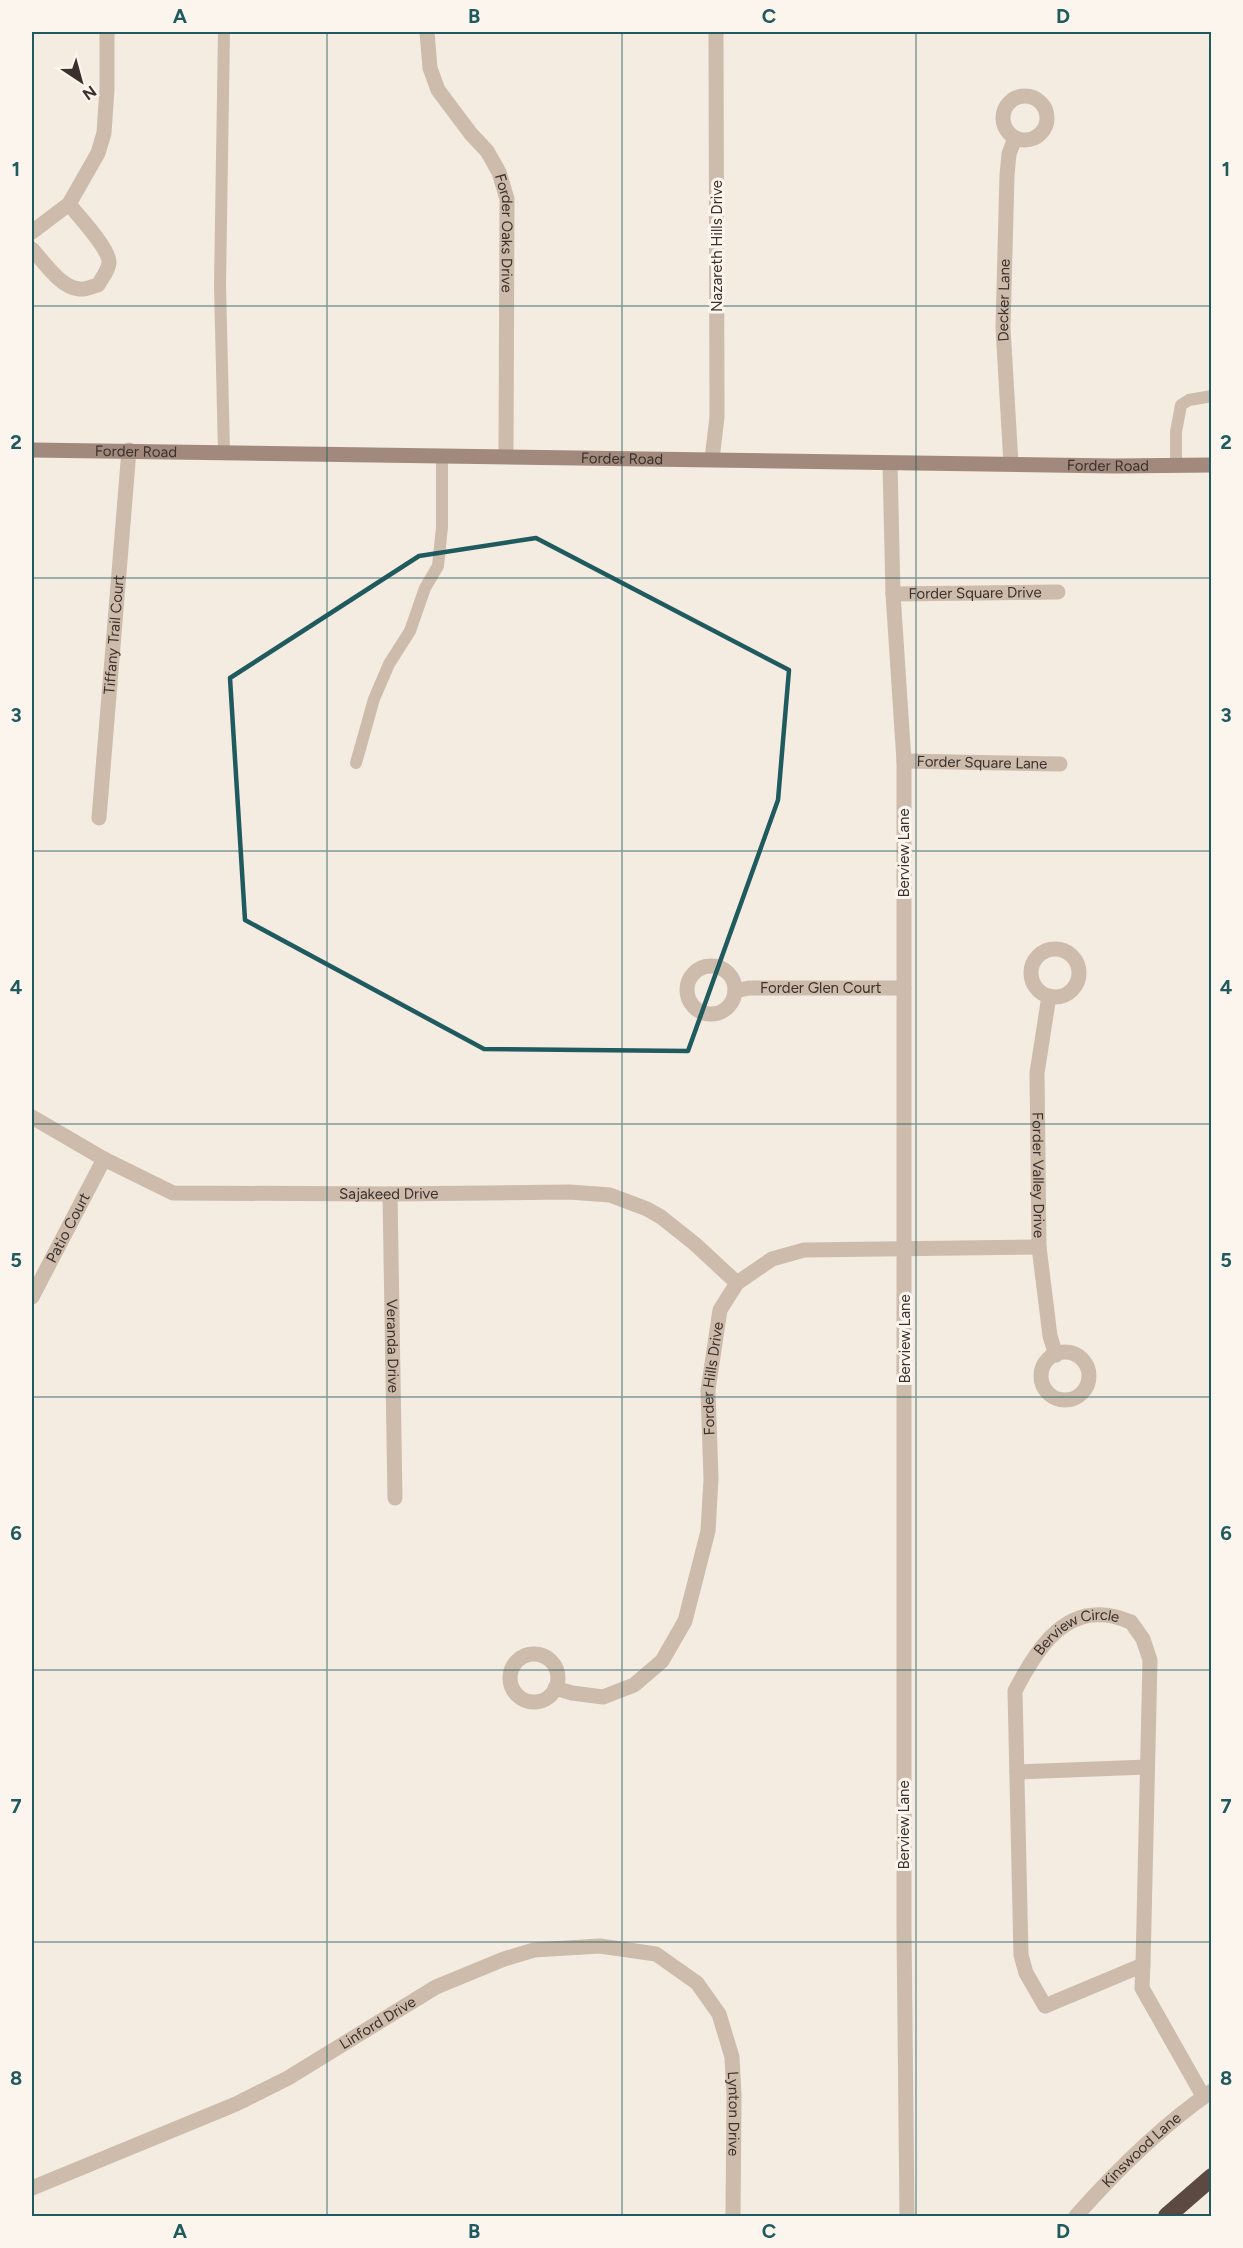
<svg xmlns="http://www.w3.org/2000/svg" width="1243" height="2248" font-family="Figtree,sans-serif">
  <rect width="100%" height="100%" fill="#f4ebe1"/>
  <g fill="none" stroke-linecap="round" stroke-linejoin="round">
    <path stroke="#cdbbac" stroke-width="12" d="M224,32L220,285L224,452
      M1176,466V432L1181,405L1189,400L1212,396
      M356,763L374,699L389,664L410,631L425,588L438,566L442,527V456"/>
    <g stroke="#cdbbac" stroke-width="15">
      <path id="s1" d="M427,32L430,68L438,90L471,134L487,151L499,172L507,199L506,456"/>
      <circle cx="1025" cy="118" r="22"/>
      <path d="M32,232L69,204L98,153L104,133L107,89V32"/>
      <path d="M32,249C44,262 60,287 79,289C85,290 93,286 98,285C102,278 108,271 109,263C110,249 79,217 69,204"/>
      <path d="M712,459L717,417L716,32"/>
      <path d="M890,463L893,594L904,761V1929L907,2216"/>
      <path id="s2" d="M1011,464L1003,328L1007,175L1009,154L1015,138"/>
      <path id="s3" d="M893,594L1058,592"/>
      <path id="s4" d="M904,761L1060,764"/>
      <path id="s5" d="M99,818L129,450"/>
      <circle cx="1055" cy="973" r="24"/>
      <circle cx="711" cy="990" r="24"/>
      <path id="s6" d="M735,991L749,988H904"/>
      <path id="s7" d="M1049,996L1037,1073L1039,1247L1050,1336L1056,1355"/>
      <path id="s8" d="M32,1117L104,1159L173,1193L390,1194L569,1192L610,1195L647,1209L661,1217L695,1244L737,1283"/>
      <path id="s9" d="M390,1194L395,1498"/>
      <path id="s10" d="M32,1297L104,1159"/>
      <circle cx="1065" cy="1376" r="24"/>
      <circle cx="534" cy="1678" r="24"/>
      <path id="s11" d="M555,1688L572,1693L603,1697L634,1685L662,1661L685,1621L708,1531L711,1479L708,1390L720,1310L737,1283L772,1259L804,1250L1039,1247"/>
      <path d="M1017,1772L1147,1767"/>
      <path id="s12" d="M1143,1965L1045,2006L1026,1973L1021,1955L1015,1691C1033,1656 1059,1611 1104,1615C1113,1615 1123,1619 1131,1622L1143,1639L1150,1660L1143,1965L1142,1988L1203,2096"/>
      <path id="s13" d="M32,2188L236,2104L288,2078L436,1987L504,1959L534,1950L600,1946L656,1954L697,1983L719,2014L732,2057L734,2096L733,2216"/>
    </g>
    <path stroke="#cdbbac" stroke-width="15" id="s14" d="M1076,2216C1116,2171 1161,2126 1212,2091"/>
    <path stroke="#a18a7d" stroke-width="15" id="s15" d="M32,450L1114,466L1212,465"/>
    <path stroke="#5c4a42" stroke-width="18" d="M1167,2216L1212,2177"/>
  </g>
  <path fill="none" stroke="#1f5a5e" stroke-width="4.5" stroke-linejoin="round" d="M536,538L789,670L778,800L688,1051L484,1049L245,920L230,678L419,556Z"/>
  <path fill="none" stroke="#1f5a5e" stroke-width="1.5" stroke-opacity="0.55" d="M327,32V2216M622,32V2216M916,32V2216M32,306H1212M32,578H1212M32,851H1212M32,1124H1212M32,1397H1212M32,1670H1212M32,1942H1212"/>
  <g text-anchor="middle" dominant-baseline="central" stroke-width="6" stroke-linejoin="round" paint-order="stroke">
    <g font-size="15" fill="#3b302b" stroke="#fbf5ee">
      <text stroke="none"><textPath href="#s1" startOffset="224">Forder Oaks Drive</textPath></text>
      <text transform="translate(717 246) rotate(-90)">Nazareth Hills Drive</text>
      <text stroke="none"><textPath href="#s2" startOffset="164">Decker Lane</textPath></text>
      <text stroke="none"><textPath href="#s15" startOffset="104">Forder Road</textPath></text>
      <text stroke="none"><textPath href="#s15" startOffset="590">Forder Road</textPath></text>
      <text stroke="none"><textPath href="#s15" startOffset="1076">Forder Road</textPath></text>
      <text stroke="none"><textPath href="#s3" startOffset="82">Forder Square Drive</textPath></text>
      <text stroke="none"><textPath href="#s5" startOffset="184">Tiffany Trail Court</textPath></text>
      <text stroke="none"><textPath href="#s4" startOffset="78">Forder Square Lane</textPath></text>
      <text transform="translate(904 853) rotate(-90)">Berview Lane</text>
      <text stroke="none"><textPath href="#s6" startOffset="86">Forder Glen Court</textPath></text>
      <text stroke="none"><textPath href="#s7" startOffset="180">Forder Valley Drive</textPath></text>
      <text stroke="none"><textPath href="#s8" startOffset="376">Sajakeed Drive</textPath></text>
      <text stroke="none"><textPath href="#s10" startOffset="78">Patio Court</textPath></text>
      <text transform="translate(905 1339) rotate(-90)">Berview Lane</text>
      <text stroke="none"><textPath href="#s9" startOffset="152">Veranda Drive</textPath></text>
      <text stroke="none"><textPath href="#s11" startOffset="411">Forder Hills Drive</textPath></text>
      <text stroke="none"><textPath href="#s12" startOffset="519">Berview Circle</textPath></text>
      <text transform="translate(904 1825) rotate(-90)">Berview Lane</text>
      <text stroke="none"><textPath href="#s13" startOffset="384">Linford Drive</textPath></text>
      <text stroke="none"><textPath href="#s13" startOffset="870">Lynton Drive</textPath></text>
      <text stroke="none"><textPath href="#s14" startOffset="93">Kinswood Lane</textPath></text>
    </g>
  </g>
  <rect width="1243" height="2248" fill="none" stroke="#fbf5ee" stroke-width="66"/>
  <g transform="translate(81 81) rotate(144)" stroke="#fbf5ee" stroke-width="4.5" paint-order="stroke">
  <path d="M0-4.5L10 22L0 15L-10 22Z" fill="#3b302b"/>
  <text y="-9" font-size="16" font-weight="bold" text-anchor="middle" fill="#3b302b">N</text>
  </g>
  <rect x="33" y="33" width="1177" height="2182" fill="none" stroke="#1f5a5e" stroke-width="2"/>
  <g font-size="20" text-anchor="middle" font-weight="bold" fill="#1f5a5e">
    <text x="180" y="23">A</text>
    <text x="474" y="23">B</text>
    <text x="769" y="23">C</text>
    <text x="1063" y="23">D</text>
    <text x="16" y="176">1</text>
    <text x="1226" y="176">1</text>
    <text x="16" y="449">2</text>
    <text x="1226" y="449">2</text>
    <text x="16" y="722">3</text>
    <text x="1226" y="722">3</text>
    <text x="16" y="994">4</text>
    <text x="1226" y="994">4</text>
    <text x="16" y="1267">5</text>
    <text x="1226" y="1267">5</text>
    <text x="16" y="1540">6</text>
    <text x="1226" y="1540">6</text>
    <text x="16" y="1813">7</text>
    <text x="1226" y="1813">7</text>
    <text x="16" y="2085">8</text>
    <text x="1226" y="2085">8</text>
    <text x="180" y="2238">A</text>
    <text x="474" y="2238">B</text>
    <text x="769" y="2238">C</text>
    <text x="1063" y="2238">D</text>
  </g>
</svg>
